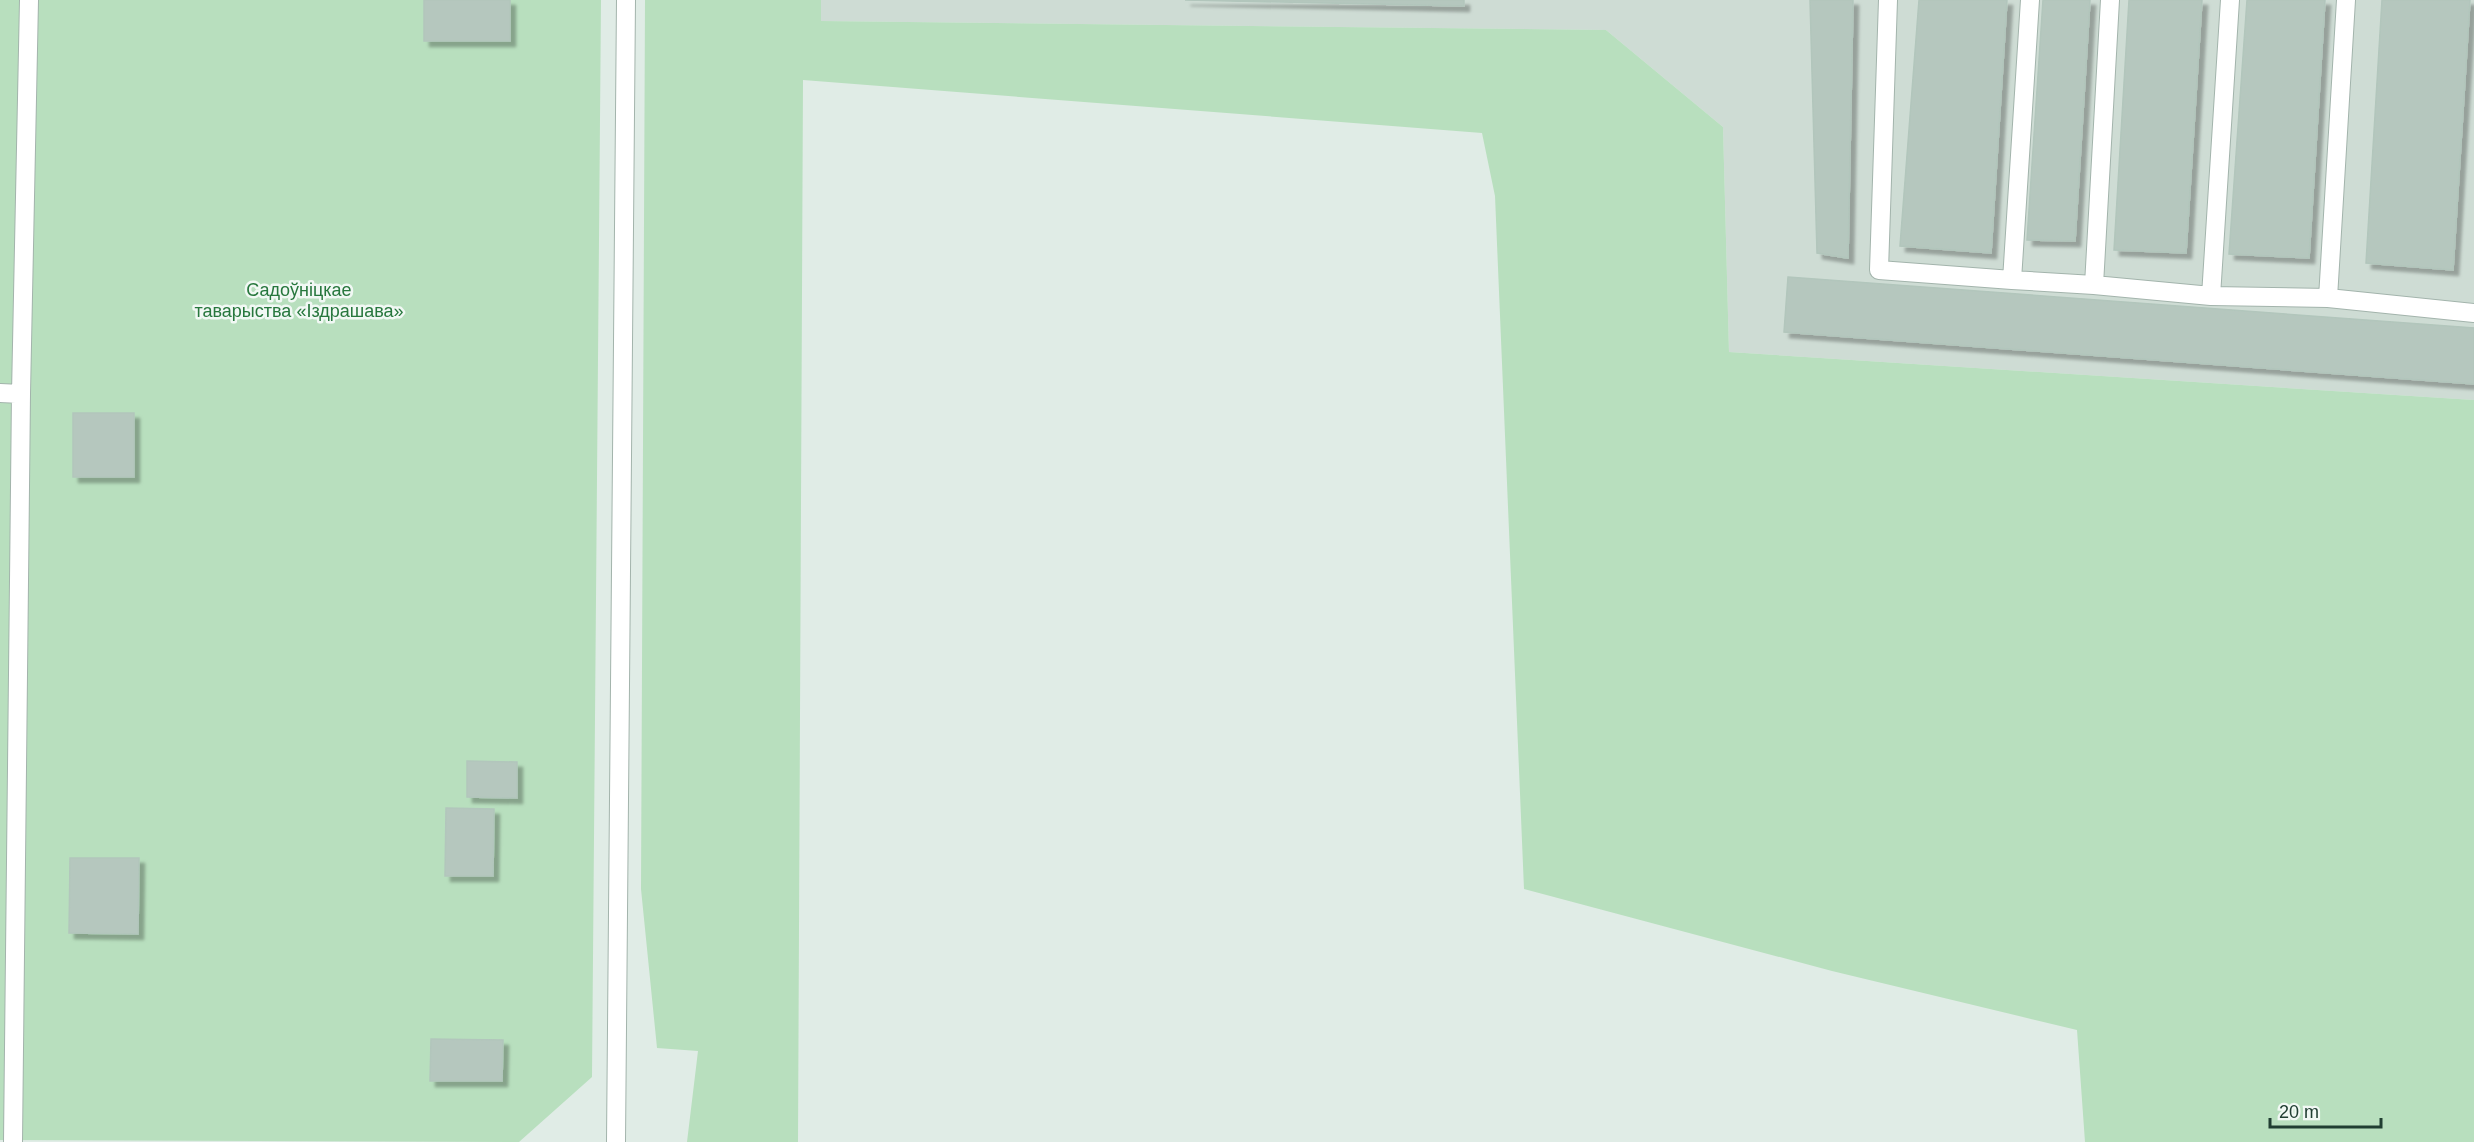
<svg xmlns="http://www.w3.org/2000/svg" width="2474" height="1142" font-family="Arial,sans-serif">
  <defs>
    <filter id="shadow"><feDropShadow dx="5.5" dy="5.5" stdDeviation="1.5" flood-color="#0004"/></filter>
  </defs>
  <rect width="100%" height="100%" fill="#e0ece6"/>
  <path fill="#cedcd4" d="M821,0H2474V400L1729,352L1723,127L1606,30L820,21Z"/>
  <path fill="#b8dfbe" d="M0,0H601L592,1077L519,1142L0,1140Z
    M645,0H821V21L1606,30L1723,127L1729,352L2474,400V1142H2085L2077,1030L1832,971L1524,889L1495,196L1482,133L803,80L798,1142H687L698,1051L657,1048L641,889Z"/>
  <path fill="#b5c7be" stroke="#b2c6bc" stroke-width="1.5" filter="url(#shadow)" d="M424,0H510V41H424Z
    M1185,0H1464V6Z
    M1810,0H1853L1848,258L1817,253Z
    M1919,0H2007L1991,253L1900,246Z
    M2043,0H2090L2075,241L2027,240Z
    M2129,0H2202L2186,253L2114,250Z
    M2247,0H2325L2309,258L2229,254Z
    M2382,0H2470L2453,270L2366,263Z
    M1788,277L2474,328V384L1784,332Z
    M73,413H134V477H73Z
    M467,761L517,762V798L467,797Z
    M446,808L494,809L493,876H445Z
    M70,858H139L138,934L69,933Z
    M431,1039L503,1040L502,1081H430Z"/>
  <g fill="none" stroke-linecap="round" stroke-linejoin="round">
    <g stroke="#a3b4ac" stroke-width="20">
      <path id="minor" d="M1888,0L1879,270L2012,280L2030,0
        M2012,280L2094,285L2110,0
        M2094,285L2211,296L2230,0
        M2211,296L2328,298L2346,0
        M2328,298L2474,313
        M0,393L21,394
        M13,1142L21,394L29,0
        M616,1142L626,0"/>
    </g>
    <use href="#minor" stroke="#fff" stroke-width="18"/>
  </g>
  <g text-anchor="middle" dominant-baseline="central" stroke-width="5" stroke-linejoin="round" paint-order="stroke">
    <g font-size="18" fill="#27773d" stroke="#f1f8f4">
      <text x="299" y="290">Садоўніцкае<tspan x="299" dy="21">таварыства «Іздрашава»</tspan></text>
    </g>
  </g>
  <path d="M2270 1118v9h111v-9" fill="none" stroke="#203e32" stroke-width="3"/>
  <text x="2279" y="1118" font-size="18" fill="#203e32" stroke="#f1f8f4" stroke-width="4.5" paint-order="stroke">20 m</text>
</svg>
